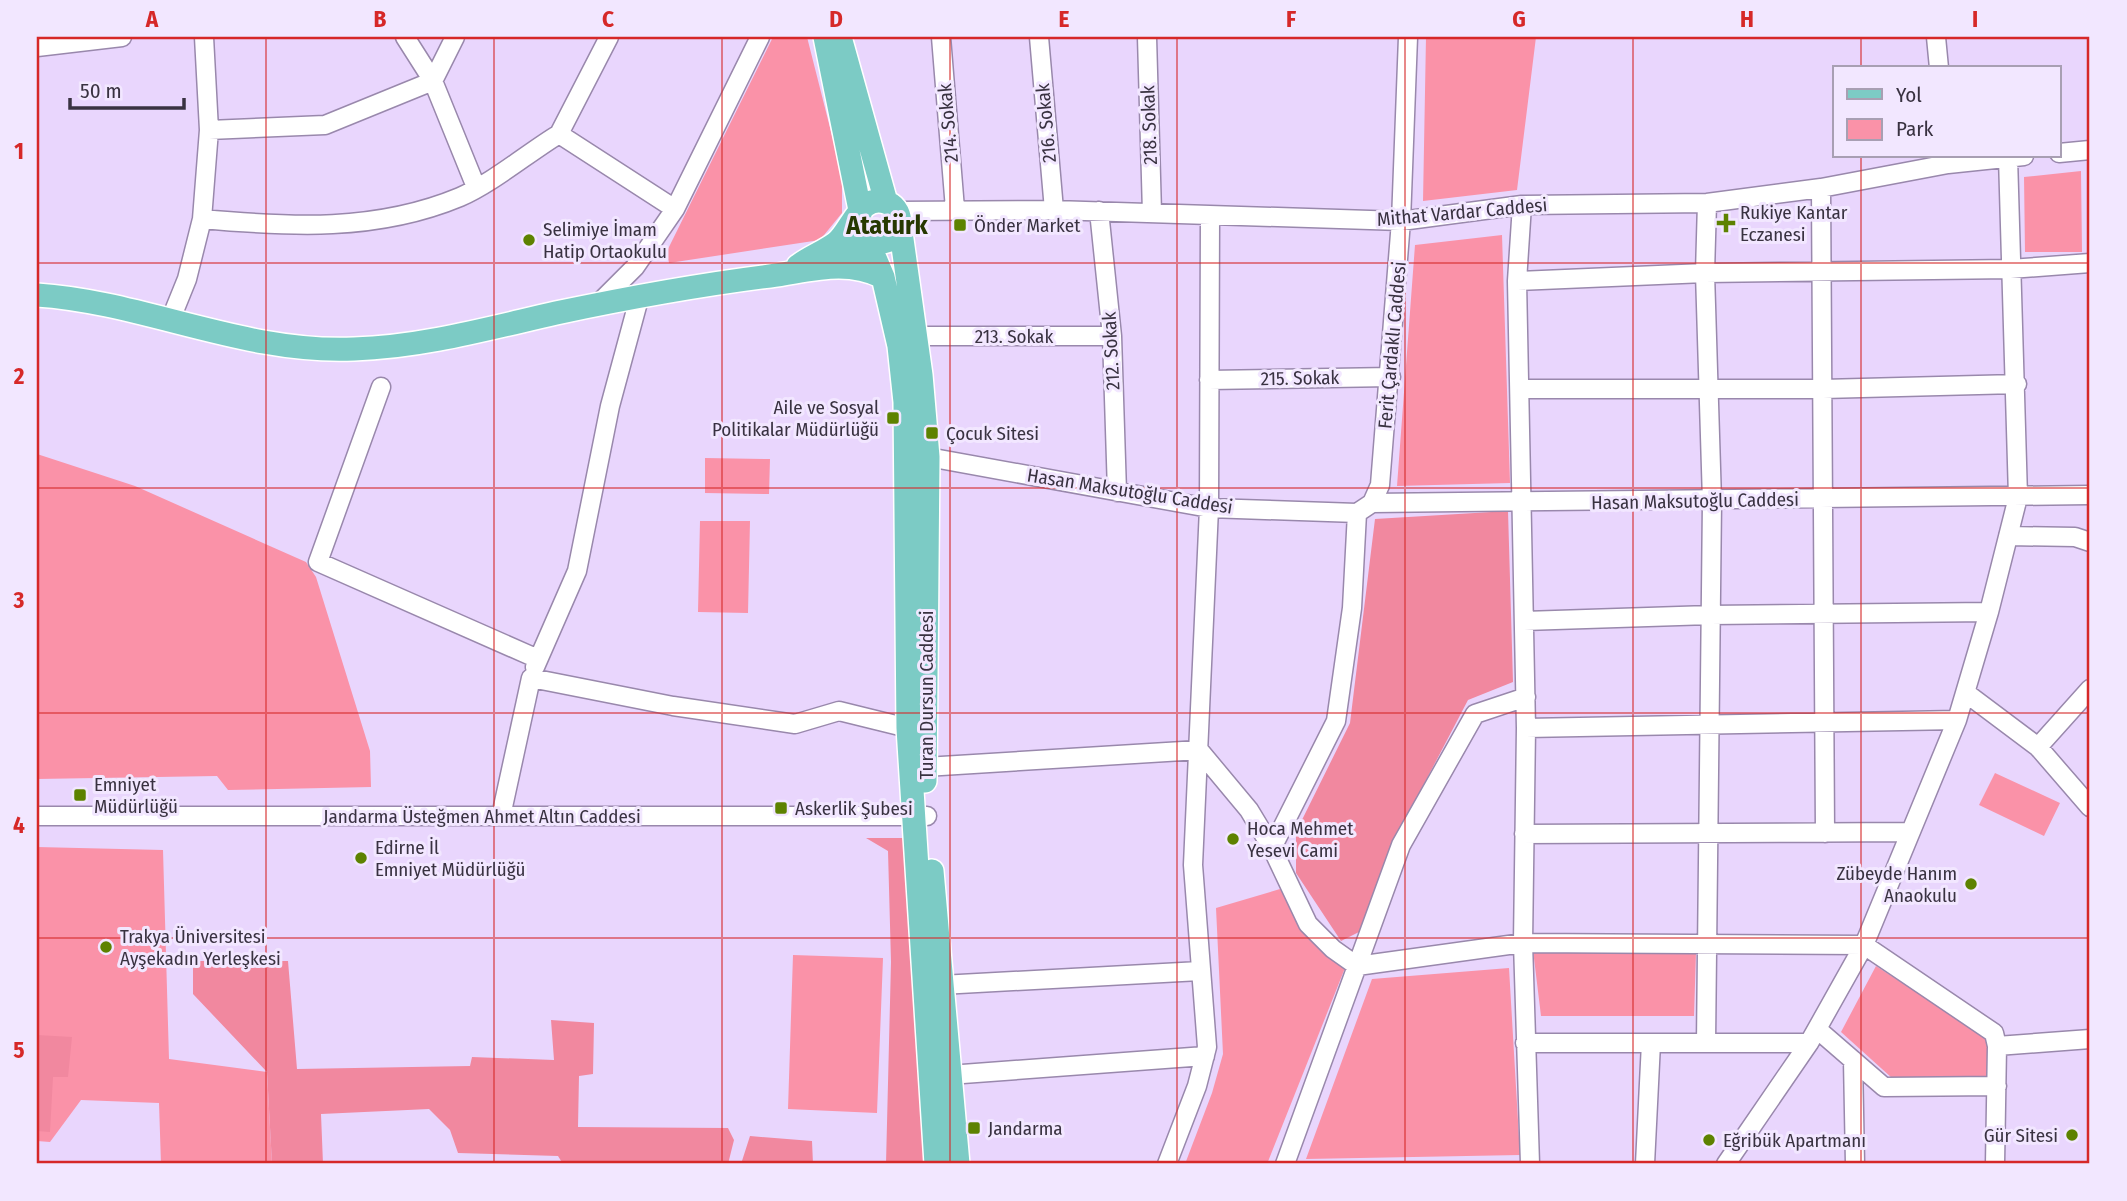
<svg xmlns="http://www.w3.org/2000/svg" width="2127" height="1201" font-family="'Fira Sans Condensed',sans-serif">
  <rect width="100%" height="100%" fill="#e9d6fd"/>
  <path fill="#fa92a8" d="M773,37H807L842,175V213L820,240L669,263L667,251Z
    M1426,37H1536L1517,190L1423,201Z
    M2081,171L2082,252H2025L2024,177Z
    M1502,235L1510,483L1397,486L1415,245Z
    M37,454L135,486L306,562L316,577L370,751L371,787L228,790L217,776L37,779Z
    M705,458L770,459L769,494L705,493Z
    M700,521H750L748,613L698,612Z
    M1995,773L2060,803L2044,836L1979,805Z
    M37,847L163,850L169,1059L267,1072L272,1164H161L159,1103L81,1100L50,1142L37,1141Z
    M1280,889L1309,935L1345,968L1267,1164H1185L1212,1093L1223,1054L1216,908Z
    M1533,950L1696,952L1694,1016H1541Z
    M793,955L883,958L877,1113L788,1109Z
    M1876,966L1987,1038L1990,1076L1892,1078L1841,1032Z
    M1509,968L1520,1155L1306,1159L1372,979Z"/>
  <path fill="#f1889f" d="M1508,511L1513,682L1468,700L1391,847L1359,932L1341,941L1296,873V832L1350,723L1375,519Z
    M866,838H903L926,1164H886L891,962L888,851Z
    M193,961H288L297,1069L470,1066L472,1057L554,1060L551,1020L594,1023L593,1074L579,1076L578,1127L728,1128L734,1140L728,1164H563L558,1156L458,1153L450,1130L429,1109L321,1114L323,1164H272L267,1072L193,994Z
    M37,1035L72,1037L68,1077H53L50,1132L37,1131Z
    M750,1136L812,1141L813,1164H741Z"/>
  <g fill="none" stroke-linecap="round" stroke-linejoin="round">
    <g stroke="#9988ac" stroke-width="21">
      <path id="minor" d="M204,37L209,130
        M405,37L433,81
        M941,37L955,209
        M1039,37L1054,210
        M1147,37L1152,213
        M1936,37L1939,68
        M37,47L122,37
        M433,81L455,37
        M559,134L609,37
        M2059,153L2090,150
        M1821,188L1825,833
        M1522,205L1517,281L1526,728L1523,943L1530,1164
        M675,209L760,37
        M897,211L1054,210L1401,221L1522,205L1707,203L1821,188L1948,164L2024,156
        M1099,211L1112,336L1117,492
        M202,219C290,227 376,232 460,197C492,183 528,153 559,134L675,209L635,267L598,304
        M1517,281L1705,273L2010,269L2090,263
        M170,321L187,279L202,219L209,130L325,125L433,81L476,187
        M916,336H1112
        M1209,380L1391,377
        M381,387L318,562L538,659
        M1521,389H1823L2017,384
        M928,457L1209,508L1357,513L1372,503L1380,485L1401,221L1408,37
        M1372,503L2090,495
        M2008,536L2075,537L2090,542
        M1524,621L1710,615L1989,612
        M535,667L577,571L610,406L640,295
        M1966,693L2038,747L2090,807
        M1526,728L1957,720
        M2038,747L2090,689
        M1199,750L1249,810L1272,848L1308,924L1333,949L1357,966L1523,943L1864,945L1994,1033L1997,1046L1995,1164
        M925,767L1199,750
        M37,816H927
        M501,816L531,678L673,706L795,724L839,711L908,728
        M1524,834L1910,832
        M1272,848L1336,721L1352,608L1357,513
        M941,985L1200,971
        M1817,1029L1884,1087L1997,1086
        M1525,1043H1809
        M1706,1043L1712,501L1705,273L1707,203
        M1997,1046L2090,1039
        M1853,1060L1855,1164
        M949,1075L1205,1056
        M1167,1164L1197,1086L1207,1047L1193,865L1209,508L1210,216
        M1285,1164L1401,845L1475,714L1526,697
        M1645,1164L1651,1043
        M1726,1164L1809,1043L1864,945L1957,720L1989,612L2018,497L2008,157"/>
    </g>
    <g stroke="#fff" stroke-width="26">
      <path id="major" d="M825,37L860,210L859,230L869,244L883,277L899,346L905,402L908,728L936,1164
        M840,37L886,202
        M900,225L921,375L928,457L925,781
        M798,266C810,257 824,252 836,243C852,230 861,191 888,203C897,207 900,216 900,225L887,241L820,259
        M37,295C144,302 244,354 354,349C422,347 490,328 556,313C627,298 698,285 770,276C809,271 845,258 883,277
        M932,871L958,1164"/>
    </g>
    <use href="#minor" stroke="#fff" stroke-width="18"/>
    <use href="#major" stroke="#7ccbc5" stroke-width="23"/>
  </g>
  <path fill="none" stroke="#d62828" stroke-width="2" stroke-opacity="0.55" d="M266,37V1164M494,37V1164M722,37V1164M950,37V1164M1177,37V1164M1405,37V1164M1633,37V1164M1861,37V68M1861,156V1164M37,263H2090M37,488H2090M37,713H2090M37,938H2090"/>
  <g fill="#5d8200" stroke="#f2e7ff" stroke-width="2.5">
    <path d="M1722.5 212.5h7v7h7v7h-7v7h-7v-7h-7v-7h7z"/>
    <rect x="953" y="218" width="14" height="14" rx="3.5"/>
    <circle cx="529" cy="240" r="7"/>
    <rect x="886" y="411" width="14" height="14" rx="3.5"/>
    <rect x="925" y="426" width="14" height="14" rx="3.5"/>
    <rect x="73" y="788" width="14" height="14" rx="3.5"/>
    <rect x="774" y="801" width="14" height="14" rx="3.5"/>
    <circle cx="1233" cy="839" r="7"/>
    <circle cx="361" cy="858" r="7"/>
    <circle cx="1971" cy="884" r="7"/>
    <circle cx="106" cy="947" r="7"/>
    <rect x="967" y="1121" width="14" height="14" rx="3.5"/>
    <circle cx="2072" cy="1135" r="7"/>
    <circle cx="1709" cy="1140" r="7"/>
  </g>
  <g text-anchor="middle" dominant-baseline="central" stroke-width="6" stroke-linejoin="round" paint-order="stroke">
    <g font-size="19" fill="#393241" stroke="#f2e7ff">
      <text transform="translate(948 123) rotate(-95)">214. Sokak</text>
      <text transform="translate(1046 123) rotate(-95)">216. Sokak</text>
      <text transform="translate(1149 125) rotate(-92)">218. Sokak</text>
      <text transform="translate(1462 212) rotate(-5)">Mithat Vardar Caddesi</text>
      <text x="1014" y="336">213. Sokak</text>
      <text transform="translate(1392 345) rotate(-85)">Ferit Çardaklı Caddesi</text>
      <text transform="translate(1111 351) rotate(-93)">212. Sokak</text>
      <text transform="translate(1300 378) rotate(-1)">215. Sokak</text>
      <text transform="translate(1130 491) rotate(9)">Hasan Maksutoğlu Caddesi</text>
      <text transform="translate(1695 501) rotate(-1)">Hasan Maksutoğlu Caddesi</text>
      <text transform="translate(926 695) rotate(-90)">Turan Dursun Caddesi</text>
      <text x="482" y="816">Jandarma Üsteğmen Ahmet Altın Caddesi</text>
    </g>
    <g font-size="19" fill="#393241" stroke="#f2e7ff" text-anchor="start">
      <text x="1740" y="212">Rukiye Kantar<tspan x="1740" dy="22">Eczanesi</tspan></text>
      <text x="974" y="225">Önder Market</text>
      <text x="543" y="229">Selimiye İmam<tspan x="543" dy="22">Hatip Ortaokulu</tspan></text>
      <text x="879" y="407" text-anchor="end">Aile ve Sosyal<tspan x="879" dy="22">Politikalar Müdürlüğü</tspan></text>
      <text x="946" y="433">Çocuk Sitesi</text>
      <text x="94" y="784">Emniyet<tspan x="94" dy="22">Müdürlüğü</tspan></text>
      <text x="795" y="808">Askerlik Şubesi</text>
      <text x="1247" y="828">Hoca Mehmet<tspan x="1247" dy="22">Yesevi Cami</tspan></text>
      <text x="375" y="847">Edirne İl<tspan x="375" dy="22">Emniyet Müdürlüğü</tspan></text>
      <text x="1957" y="873" text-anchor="end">Zübeyde Hanım<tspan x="1957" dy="22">Anaokulu</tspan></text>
      <text x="120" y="936">Trakya Üniversitesi<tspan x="120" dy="22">Ayşekadın Yerleşkesi</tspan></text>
      <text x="988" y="1128">Jandarma</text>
      <text x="2058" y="1135" text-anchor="end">Gür Sitesi</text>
      <text x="1723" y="1140">Eğribük Apartmanı</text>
    </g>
    <g font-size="26" font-weight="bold" fill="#273801" stroke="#f2e7ff">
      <text x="887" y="225">Atatürk</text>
    </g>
  </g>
  <rect width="2127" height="1201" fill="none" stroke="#f2e7ff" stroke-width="77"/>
  <rect x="1833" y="66" width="228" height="91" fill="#f2e7ff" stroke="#a89fb3" stroke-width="2"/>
  <rect x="1847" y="89" width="35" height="10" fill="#7ccbc5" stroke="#a89fb3" stroke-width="2"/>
  <text x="1896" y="102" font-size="21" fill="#393241">Yol</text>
  <rect x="1847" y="119" width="35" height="21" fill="#fa92a8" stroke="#a89fb3" stroke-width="2"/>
  <text x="1896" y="136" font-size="21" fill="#393241">Park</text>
  <path d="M70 98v10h114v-10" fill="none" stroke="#393241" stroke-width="3.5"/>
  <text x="80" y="98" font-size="21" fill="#393241" stroke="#f2e7ff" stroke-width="5" paint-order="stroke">50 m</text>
  <rect x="38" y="38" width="2050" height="1124" fill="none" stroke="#d62828" stroke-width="2.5"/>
  <g font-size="23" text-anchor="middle" font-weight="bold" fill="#d62828">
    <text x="152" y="27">A</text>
    <text x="380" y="27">B</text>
    <text x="608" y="27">C</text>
    <text x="836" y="27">D</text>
    <text x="1064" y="27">E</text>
    <text x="1291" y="27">F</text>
    <text x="1519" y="27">G</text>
    <text x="1747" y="27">H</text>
    <text x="1975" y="27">I</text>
    <text x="19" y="159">1</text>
    <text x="19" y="384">2</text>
    <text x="19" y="608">3</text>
    <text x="19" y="833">4</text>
    <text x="19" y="1058">5</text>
  </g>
</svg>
